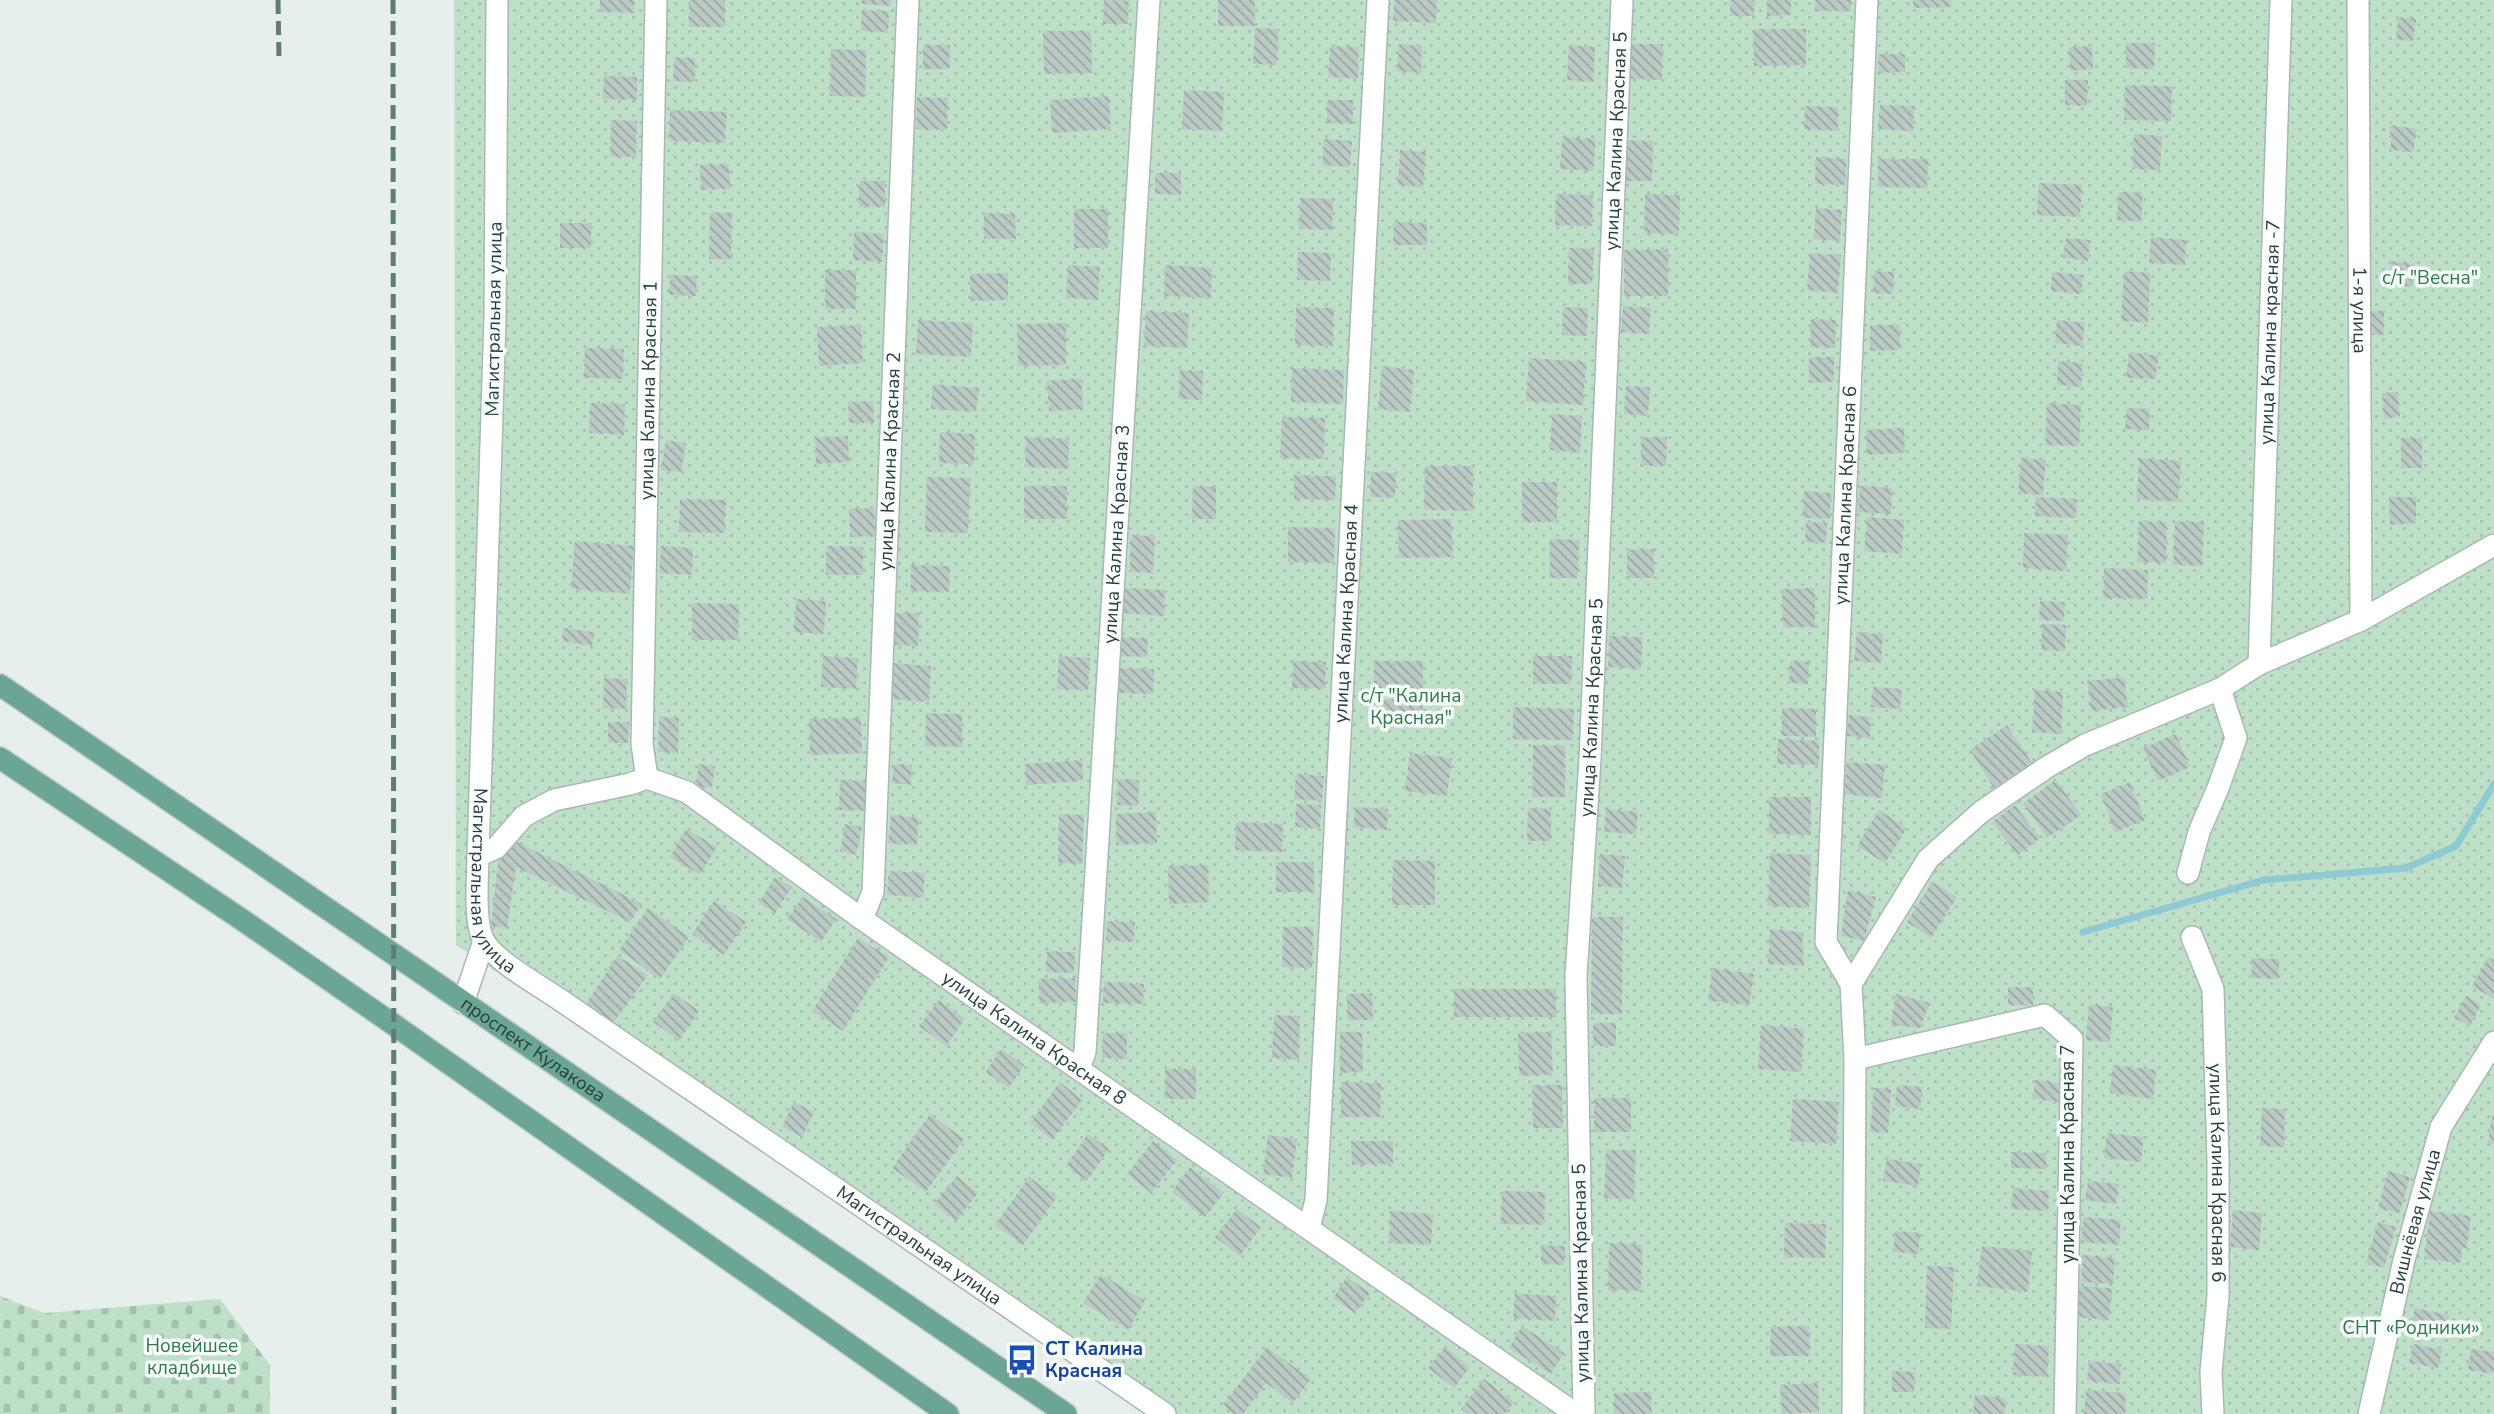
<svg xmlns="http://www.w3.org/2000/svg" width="2494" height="1414" font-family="'Nunito Sans',sans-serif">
  <defs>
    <pattern id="cemetery-stones" width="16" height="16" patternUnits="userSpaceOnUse" patternTransform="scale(1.75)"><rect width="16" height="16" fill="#bfe0c8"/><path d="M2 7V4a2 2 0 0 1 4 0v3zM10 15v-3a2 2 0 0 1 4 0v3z" fill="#a4c1ad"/></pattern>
    <pattern id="garden-dots" width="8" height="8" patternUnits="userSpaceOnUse" patternTransform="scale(1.75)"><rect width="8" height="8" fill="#bfe0c8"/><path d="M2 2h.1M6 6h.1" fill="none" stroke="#a4c1ad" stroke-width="1.8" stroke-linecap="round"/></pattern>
    <pattern id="building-back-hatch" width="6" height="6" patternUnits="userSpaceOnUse" patternTransform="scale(1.75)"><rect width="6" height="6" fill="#bbcac4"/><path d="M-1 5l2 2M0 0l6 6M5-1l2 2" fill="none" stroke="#98a6a0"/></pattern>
  </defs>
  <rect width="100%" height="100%" fill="#e6efeb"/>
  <path fill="url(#cemetery-stones)" d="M0,1296L44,1313L220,1299L270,1365V1414H0Z"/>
  <path fill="url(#garden-dots)" d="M454,0H2494V1414H1163L456,945Z"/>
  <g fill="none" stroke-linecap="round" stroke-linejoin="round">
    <path stroke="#8ec9d4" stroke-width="7" d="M2083,932L2264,880L2406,868L2456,846L2494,784"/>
  </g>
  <path fill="url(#building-back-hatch)" d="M600,0H634V13L600,12Z
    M689,0H725V27H689Z
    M862,0H891L890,6L861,4Z
    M1104,0L1129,1L1128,24H1103Z
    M1218,0H1255V26H1218Z
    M1394,0H1437L1436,23L1393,21Z
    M1730,0H1754V16H1730Z
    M1767,0H1791V15L1767,16Z
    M1815,0H1851V11H1815Z
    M1913,0H1951L1952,7L1913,8Z
    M862,10L889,11L888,32L861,31Z
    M2398,17L2416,19L2413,41L2396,40Z
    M1255,28L1279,29L1277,65L1253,64Z
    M1753,29H1806V65L1754,66Z
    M1043,31H1091L1092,73L1044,74Z
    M2126,43H2155L2154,69L2126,68Z
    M1399,44L1422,46L1421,73L1397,71Z
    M1630,44H1663L1662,80L1630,79Z
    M923,45H950L949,69H923Z
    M1569,45L1595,47L1593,82L1567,80Z
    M1330,46L1359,47L1358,79L1328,77Z
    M2092,46L2093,69L2070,71L2069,47Z
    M831,49L866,50L865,97L830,96Z
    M1878,54H1905V72L1878,73Z
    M674,57L695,58V82L673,81Z
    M604,76L637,77V100L603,99Z
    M2065,80H2088L2087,106L2065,105Z
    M2125,85L2172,86L2171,121L2124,120Z
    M1184,90L1224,92L1222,131L1182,129Z
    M1109,96L1111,129L1052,133L1050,100Z
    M917,97L948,98L947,130L916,129Z
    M1327,100H1353V124L1327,123Z
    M1880,105L1914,106L1913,131L1878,129Z
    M1805,106L1838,107V131L1804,129Z
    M670,110L727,112L725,143L669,141Z
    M611,120L637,121L636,157H610Z
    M2390,125L2417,129L2413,152L2391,150Z
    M2134,134L2162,136L2160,170L2132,169Z
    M1562,137L1596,139L1593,171L1560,169Z
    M1324,139L1352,141L1350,167L1322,165Z
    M1625,140L1653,141L1652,181H1624Z
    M1400,150L1426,152L1423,187L1398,185Z
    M1816,157L1847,159L1845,185L1815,184Z
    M1878,159H1928L1927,188L1878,187Z
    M729,164L730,189L701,190L700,165Z
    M1155,173H1181V195L1155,194Z
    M859,181H885V207H859Z
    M2039,183L2082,185L2080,217L2037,215Z
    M2119,192L2143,193L2141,222L2117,220Z
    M1556,194L1593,195L1592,226L1555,225Z
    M1645,194L1680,195L1679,234L1644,233Z
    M1300,198L1333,199L1332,230L1299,229Z
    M1816,208L1842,210L1840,241L1814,239Z
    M1074,209H1108V248H1074Z
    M710,212L732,213L731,259H709Z
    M984,213L1015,214L1016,239H984Z
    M1394,222L1427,223V245H1393Z
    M560,223H591V248H560Z
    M854,232L884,234L882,262L853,260Z
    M2151,237L2186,240L2185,265L2149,263Z
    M2066,238L2090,240L2088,261L2063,258Z
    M1569,248L1594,249L1592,284H1568Z
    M1668,249V296H1624V250Z
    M1298,252L1331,253L1330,281L1297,280Z
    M1810,253L1841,255L1838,293L1807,290Z
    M2391,261L2414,264L2412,287L2391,285Z
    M1068,265L1100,267L1098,300L1066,298Z
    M1165,265L1212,268L1211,298L1164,296Z
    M825,270H856V309H825Z
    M1874,271L1894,272L1893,294L1873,293Z
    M2124,271L2150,273L2148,323L2121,321Z
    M2052,272L2083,275L2081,294L2051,291Z
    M1008,273V300L971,301L970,274Z
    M670,275L697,276L696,296L669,295Z
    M1623,306L1651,308L1649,334L1621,332Z
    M1296,307L1334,308L1333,346L1295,345Z
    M1563,307L1588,308L1587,336L1562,335Z
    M1146,311L1189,313L1187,348L1144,346Z
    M2370,311H2384V335H2370Z
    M1811,319L1836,320L1835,348L1810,347Z
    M918,320L973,323L971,357L916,354Z
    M2057,320L2085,323L2082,346L2055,343Z
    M1066,323V365L1018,366L1017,324Z
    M861,325L863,363L819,366L817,327Z
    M1870,325H1900V350L1870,351Z
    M585,348L624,349L623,379L584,378Z
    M2129,352L2159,356L2155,379L2126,378Z
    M1809,357H1834V382L1809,383Z
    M1529,358L1586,362L1583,405L1526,401Z
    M2058,361L2083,363L2081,387L2057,385Z
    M1382,366L1414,370L1410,412L1378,409Z
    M1292,368L1344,370L1343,404L1291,402Z
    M1180,370L1203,371L1202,400L1179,399Z
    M1081,378L1083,409L1049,411L1047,381Z
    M933,384L979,388L976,412L931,409Z
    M1626,386L1650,387L1648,416L1624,414Z
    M2398,392L2400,417L2384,419L2382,393Z
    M873,401L874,423H849L848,402Z
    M590,403L625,404L624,435L589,433Z
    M2047,403L2081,405L2079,446L2045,445Z
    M2127,408L2150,409L2149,430L2125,429Z
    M1552,414L1582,416L1580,453L1550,450Z
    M1282,417L1325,418L1324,459L1280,458Z
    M1904,428L1905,453L1867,455L1866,430Z
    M940,432L975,434L974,464L939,463Z
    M848,436L849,462L816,464L815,438Z
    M1026,437L1069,439L1068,469L1025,467Z
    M1641,437H1667L1666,466H1641Z
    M2401,438H2422V468H2401Z
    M666,440L686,443L681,472L661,470Z
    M2021,458L2046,460L2043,495L2018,493Z
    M2139,458L2181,461L2178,502L2137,499Z
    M1425,466H1473V511L1424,510Z
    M1371,472L1396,473L1395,498L1370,497Z
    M1294,475L1336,476L1335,500L1294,499Z
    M927,477L970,478L968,533L925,532Z
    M1522,482H1557V522H1522Z
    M1024,486H1067V519H1024Z
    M1193,486L1216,487V519H1192Z
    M1860,486L1892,488L1891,514L1858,512Z
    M1804,491L1831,493L1830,519L1803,518Z
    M2036,497L2077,499L2076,518L2035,516Z
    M2389,497H2416V523L2390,525Z
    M680,499L726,500L725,533L679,532Z
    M874,508L876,536L850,537L849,509Z
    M1867,517L1904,520L1902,554L1864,551Z
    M1451,519L1453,557L1399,558L1398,520Z
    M2139,521L2167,522L2166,563L2137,562Z
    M2175,521L2204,522L2202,566L2173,565Z
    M1806,522L1827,523L1826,543L1805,542Z
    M1288,527L1335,528L1334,563L1288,562Z
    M2024,533L2068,535L2066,571L2023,568Z
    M1131,535L1155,536L1153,573L1130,572Z
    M1550,539L1579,540L1578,578H1550Z
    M575,541L634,546L630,594L571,589Z
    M661,546L693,548L692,575L659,573Z
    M826,546L863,547V575H826Z
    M1654,549V578H1627V550Z
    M911,565L950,566L949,592L911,591Z
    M2104,568L2148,570L2147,599L2103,598Z
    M1125,588L1165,590L1164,616L1123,613Z
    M1815,588V627H1783L1782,589Z
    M796,599L826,601L824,634L794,632Z
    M2040,601L2065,602L2064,621L2039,620Z
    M692,603L739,604L738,640H692Z
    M894,613H919L918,646L892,645Z
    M2042,624L2066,625L2065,651L2041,650Z
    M563,628L594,632L592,646L562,641Z
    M1857,632L1883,634L1881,663L1854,661Z
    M1609,636L1642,637L1641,669L1608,667Z
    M1119,637L1148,638L1147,657L1118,656Z
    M823,656L858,658L856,689L821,687Z
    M1059,656L1090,658L1088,690L1057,689Z
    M1533,656H1572L1571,684H1533Z
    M1293,661L1326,662L1325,689L1292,688Z
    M1374,661H1423V688H1374Z
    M1790,661L1809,662L1808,684L1789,683Z
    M892,663L931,666L929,702L890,699Z
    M1120,668L1154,669L1153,694L1119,693Z
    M2124,677L2128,707L2091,711L2087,681Z
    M604,678L627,679L626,709L603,708Z
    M1873,687L1902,689L1900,709L1871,707Z
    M2035,690L2063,692L2061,734L2032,732Z
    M1422,697L1424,725L1381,728L1380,700Z
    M1513,707L1574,709L1573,740L1513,739Z
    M1782,708L1816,709V737L1782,736Z
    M926,713L962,714V747L925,746Z
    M1849,715L1871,717L1870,738L1847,736Z
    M659,717L679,718L678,753L658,752Z
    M861,718L862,753L810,755L809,719Z
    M608,722H629L628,743H608Z
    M2007,725L2032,763L1994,788L1970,750Z
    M2176,734L2190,767L2158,781L2143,748Z
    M1778,739L1819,741V765L1777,764Z
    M1533,745L1565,746V797H1532Z
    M1410,753L1452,758L1447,796L1405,791Z
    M1082,760L1083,781L1026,785L1025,764Z
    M1847,762L1885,765L1882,798L1844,794Z
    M699,764L715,766L712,788L696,786Z
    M894,764L912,765L911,785L892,783Z
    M1296,774L1324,776L1322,801L1294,799Z
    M1118,779L1139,780L1138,806L1117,805Z
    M840,780L867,781L866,811L839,810Z
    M2056,780L2081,815L2047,838L2023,803Z
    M2130,782L2145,820L2115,832L2101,794Z
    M1769,797H1811V835L1769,834Z
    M1296,804L1321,805L1320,829L1295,827Z
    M2015,805L2040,838L2018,855L1992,822Z
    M1355,807L1388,809L1387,830L1353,827Z
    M1528,808L1551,809V841H1527Z
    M1606,809L1638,812L1636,834L1604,832Z
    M1879,810L1907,828L1885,863L1857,846Z
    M1156,812L1157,843L1116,845V814Z
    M1059,814L1084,815L1082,864L1058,863Z
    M891,815L919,818L917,845L888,843Z
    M1236,822L1283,824L1282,852L1235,850Z
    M845,824L862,827L856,855L840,851Z
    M686,829L717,847L700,875L670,857Z
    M517,842L642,904L630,922L516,867L507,928L491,926L499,853Z
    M1770,853L1811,855L1809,908L1768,906Z
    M1600,854L1625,856L1622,888L1598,886Z
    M1393,860L1435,861V905H1392Z
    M1276,862H1314V892H1276Z
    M1208,865L1209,902L1169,904L1168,866Z
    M889,871L925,873L923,898L887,895Z
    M775,877L792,887L775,913L759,903Z
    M1932,882L1957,897L1931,938L1907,922Z
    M1848,890L1876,897L1864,941L1841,936Z
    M803,897L836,919L821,942L787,919Z
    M714,901L746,922L724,955L692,934Z
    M648,908L689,937L660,979L619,950Z
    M1592,917H1623L1622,1014H1591Z
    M1107,921L1135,922L1134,942L1106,940Z
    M1283,927H1313L1312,968L1282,967Z
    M1770,929L1802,932L1804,966L1768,964Z
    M858,938L889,957L843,1031L812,1011Z
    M1047,951L1075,952L1074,973L1046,972Z
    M617,956L648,975L610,1027L584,1007Z
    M2488,957L2494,960V999L2472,986Z
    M2252,958L2279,959V979L2251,978Z
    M1712,968L1754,974L1749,1005L1708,1001Z
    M1075,978L1076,1002L1039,1003V979Z
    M1104,982L1144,984L1143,1004L1103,1003Z
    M2008,987H2033V1005H2008Z
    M1454,989H1556V1017H1454Z
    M674,993L699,1011L679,1041L653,1022Z
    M1372,993L1373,1020H1347V994Z
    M1896,994L1930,1003L1920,1028L1891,1025Z
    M2466,996L2481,1005L2470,1026L2454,1018Z
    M939,1000L965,1019L946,1046L919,1026Z
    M2089,1005L2113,1007L2110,1042L2086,1040Z
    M1274,1015L1300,1016L1299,1060L1272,1058Z
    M1593,1023H1616V1046H1593Z
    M1761,1025L1804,1029L1801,1072L1758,1069Z
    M1340,1032H1362L1363,1072L1340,1073Z
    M1551,1032L1553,1075L1519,1076L1518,1033Z
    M1103,1033H1127V1059L1102,1058Z
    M1001,1049L1024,1065L1009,1088L986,1072Z
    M2113,1065L2156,1070L2153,1099L2110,1093Z
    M1165,1069H1196V1099H1165Z
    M2035,1080L2061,1083L2059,1102L2033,1099Z
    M1060,1082L1082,1100L1052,1140L1030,1123Z
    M1341,1082L1381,1083L1380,1117H1341Z
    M1532,1085H1562L1563,1128H1533Z
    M1897,1085L1922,1087L1920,1109L1895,1106Z
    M1874,1088L1891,1089L1888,1133L1870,1132Z
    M1594,1098H1631V1132H1594Z
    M1793,1099L1839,1102L1836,1144L1790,1141Z
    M794,1102L814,1112L802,1137L782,1127Z
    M2262,1108L2285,1109L2284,1147L2260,1146Z
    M930,1114L964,1139L926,1192L892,1168Z
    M2492,1116H2494V1144L2488,1143Z
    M2107,1133L2144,1137L2141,1162L2104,1158Z
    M1088,1134L1109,1149L1087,1181L1066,1166Z
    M1268,1135L1297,1139L1292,1178L1263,1174Z
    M1153,1141L1177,1160L1151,1193L1127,1174Z
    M1351,1141H1393V1164L1352,1165Z
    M1606,1150H1636L1634,1199L1604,1198Z
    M2011,1152L2046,1153V1169L2011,1168Z
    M1887,1159L1921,1164L1918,1186L1883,1181Z
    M1190,1167L1224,1193L1205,1217L1172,1192Z
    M2388,1171L2410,1177L2399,1214L2378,1208Z
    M957,1176L978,1193L956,1221L934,1204Z
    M1029,1177L1057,1197L1023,1245L995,1225Z
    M2088,1181L2119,1184L2116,1204L2085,1200Z
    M2013,1188L2049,1191L2048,1211L2011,1209Z
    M1502,1191L1545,1192L1544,1225L1501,1224Z
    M1237,1209L1261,1227L1240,1256L1215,1237Z
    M2233,1210L2262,1213L2259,1250L2230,1247Z
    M1390,1211L1433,1214L1431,1245L1389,1243Z
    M2430,1211L2471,1216L2467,1248H2462L2460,1263L2424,1259Z
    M2084,1217L2121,1220L2119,1245L2081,1242Z
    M2378,1222L2396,1227L2384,1268L2366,1263Z
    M1785,1223L1826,1224L1825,1258L1784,1257Z
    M1895,1231L1920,1233L1918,1254L1893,1252Z
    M1609,1243L1642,1244L1641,1291L1608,1290Z
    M1541,1245L1565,1246L1564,1265L1541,1264Z
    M1982,1246L2032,1251L2028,1292L1977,1286Z
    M2083,1255L2115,1258L2113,1284L2081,1282Z
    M1927,1266L1954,1267L1951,1329L1925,1328Z
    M1101,1274L1145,1301L1128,1330L1083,1303Z
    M1347,1277L1370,1293L1355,1313L1333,1298Z
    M2076,1286L2112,1288L2109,1320L2074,1317Z
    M1515,1293L1556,1296L1555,1321L1513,1318Z
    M2415,1308L2449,1315L2445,1337L2411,1329Z
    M1522,1326L1564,1353L1551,1374L1509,1348Z
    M1809,1326L1810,1356H1770L1771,1327Z
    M2015,1344L2049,1346L2047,1377L2013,1375Z
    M2413,1344L2442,1350L2438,1368L2409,1363Z
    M1267,1347L1311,1379L1293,1403L1266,1383L1243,1414H1234L1223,1405Z
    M1445,1347L1470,1367L1454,1388L1428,1368Z
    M2471,1349L2494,1352V1374L2468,1370Z
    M2089,1361L2121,1364L2120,1384L2087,1381Z
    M1892,1371L1915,1372L1914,1392H1892Z
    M1484,1379L1514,1402L1505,1414H1468L1461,1409Z
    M1818,1383L1819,1412L1782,1414L1780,1385Z
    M2086,1390L2126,1393L2125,1414H2084Z
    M1651,1392L1652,1414H1614V1393Z
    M1975,1395L2006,1398L2005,1414H1973Z"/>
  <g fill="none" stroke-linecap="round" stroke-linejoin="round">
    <g stroke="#a8b8b2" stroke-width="24">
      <g id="minor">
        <path id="s1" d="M497,0L495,318L478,856C478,878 473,924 485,943C500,964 537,984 559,999L1165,1414"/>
        <path id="s2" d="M2358,0L2361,620"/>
        <path id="s3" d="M2259,664L2281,0"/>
        <path id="s4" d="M647,778L642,744L656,0"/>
        <path id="s5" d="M478,856L496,848L524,816L554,800L630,784L647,778L687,792L862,919L1576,1414"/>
        <path d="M2188,873L2199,832L2218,788L2236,738L2220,689"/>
        <path id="s6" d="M862,919L873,892L908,0"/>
        <path id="s7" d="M2192,937L2213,989L2218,1161V1296L2211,1372L2213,1414"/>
        <path d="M1851,984L1928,859L1981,812L2047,767L2085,745L2220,689L2259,664L2361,620L2494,545"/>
        <path d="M463,1003L484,941"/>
        <path d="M1855,1059L2045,1015L2072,1039L2065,1414"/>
        <path id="s8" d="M1079,1068L1085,1052L1149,0"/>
        <path id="s9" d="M1309,1228L1316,1200L1378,0"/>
        <path id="s10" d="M1584,1414L1576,976L1590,759L1622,0"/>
        <path id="s11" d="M1853,1414L1855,1059L1851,984L1826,942L1867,0"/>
        <path id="s12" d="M2369,1414L2404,1260L2441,1127L2494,1042"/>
      </g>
    </g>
    <g stroke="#c2cac8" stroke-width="24">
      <g id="primary">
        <path id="s13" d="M0,685L1066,1414"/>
        <path d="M0,758L241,919L390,1022L948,1414"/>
      </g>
    </g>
    <use href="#minor" stroke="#fff" stroke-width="21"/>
    <use href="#primary" stroke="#6aa596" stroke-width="21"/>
    <path stroke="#5f7d75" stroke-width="5" stroke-dasharray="14 7" stroke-linecap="butt" d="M278,0L279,58
      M393,0L394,1414"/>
  </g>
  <defs>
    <g id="bus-bare" transform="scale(2.415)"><path d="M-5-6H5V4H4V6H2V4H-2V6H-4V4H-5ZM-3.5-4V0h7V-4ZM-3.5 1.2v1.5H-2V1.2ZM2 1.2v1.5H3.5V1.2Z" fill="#1a4fb4" stroke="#f7fbf9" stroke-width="2.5" paint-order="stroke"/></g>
  </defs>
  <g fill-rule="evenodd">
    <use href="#bus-bare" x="1022" y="1360"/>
  </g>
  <g text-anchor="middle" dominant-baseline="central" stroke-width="7" stroke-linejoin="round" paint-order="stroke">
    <g font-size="19" fill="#24423a" stroke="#f7fbf9">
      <text stroke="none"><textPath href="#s10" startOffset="1274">улица Калина Красная 5</textPath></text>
      <text stroke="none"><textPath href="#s2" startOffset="310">1-я улица</textPath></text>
      <text transform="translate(494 319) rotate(-89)">Магистральная улица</text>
      <text stroke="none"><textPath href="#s3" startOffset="332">улица Калина красная -7</textPath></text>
      <text stroke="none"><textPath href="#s4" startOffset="388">улица Калина Красная 1</textPath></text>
      <text stroke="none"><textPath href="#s6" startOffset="460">улица Калина Красная 2</textPath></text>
      <text stroke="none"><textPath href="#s11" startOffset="926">улица Калина Красная 6</textPath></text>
      <text stroke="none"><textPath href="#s8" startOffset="536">улица Калина Красная 3</textPath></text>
      <text stroke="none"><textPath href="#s9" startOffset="616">улица Калина Красная 4</textPath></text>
      <text stroke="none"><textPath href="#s10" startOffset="707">улица Калина Красная 5</textPath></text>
      <text stroke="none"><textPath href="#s1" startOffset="886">Магистральная улица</textPath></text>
      <text stroke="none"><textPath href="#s5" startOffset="660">улица Калина Красная 8</textPath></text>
      <text stroke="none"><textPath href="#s13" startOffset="646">проспект Кулакова</textPath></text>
      <text transform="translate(2068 1154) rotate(-90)">улица Калина Красная 7</text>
      <text stroke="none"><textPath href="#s7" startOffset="240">улица Калина Красная 6</textPath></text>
      <text stroke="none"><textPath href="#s12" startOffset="198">Вишнёвая улица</textPath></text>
      <text stroke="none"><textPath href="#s1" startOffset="1474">Магистральная улица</textPath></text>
      <text transform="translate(1581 1273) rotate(-91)">улица Калина Красная 5</text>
    </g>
    <g font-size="19" fill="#2d7a4b" stroke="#f7fbf9">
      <text x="2430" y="278">с/т "Весна"</text>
      <text x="1411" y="696">с/т "Калина<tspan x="1411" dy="22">Красная"</tspan></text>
      <text x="2411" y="1328">СНТ «Родники»</text>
      <text x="192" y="1346">Новейшее<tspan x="192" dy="22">кладбище</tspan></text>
    </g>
    <g font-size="19" font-weight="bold" fill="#164399" stroke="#f7fbf9" text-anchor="start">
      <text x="1045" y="1349">СТ Калина<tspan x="1045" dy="22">Красная</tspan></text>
    </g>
  </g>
</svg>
